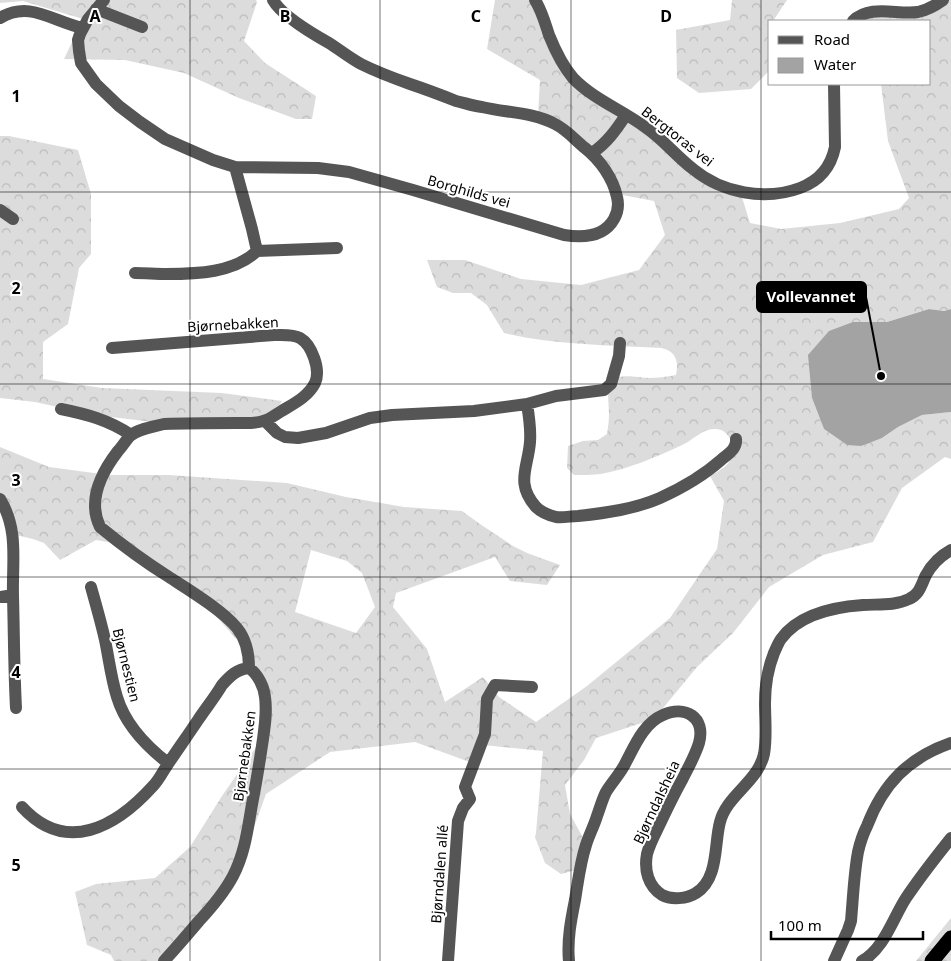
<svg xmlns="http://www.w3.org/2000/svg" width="951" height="961" font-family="'Noto Sans',sans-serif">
  <defs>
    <pattern id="forest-crowns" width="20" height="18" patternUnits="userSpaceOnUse" patternTransform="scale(1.25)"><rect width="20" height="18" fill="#dcdcdc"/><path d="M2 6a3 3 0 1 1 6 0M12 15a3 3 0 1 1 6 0" fill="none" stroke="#bbb"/></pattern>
  </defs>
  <rect width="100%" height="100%" fill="#fff"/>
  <path fill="url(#forest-crowns)" fill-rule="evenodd" d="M0,0H256L257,2L244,41L265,63L316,96L312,119H296L239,98L184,73L125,60L64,59L83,19L23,1L0,3Z
    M495,0H530L590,97L690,164L741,194L750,223L781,229L840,223L899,209L909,198L888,141L881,84H930V21H863L871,13L932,7L940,0H951V309L944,311L929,309L887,322H853L812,398L824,429L847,445L882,438L898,427L922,415L951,412V459L945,457L902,488L873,542L823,555L769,587L733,633L697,667L654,719L596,738L584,760L565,785L570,814L588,847L583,868L561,874L545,863L535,837L536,833L543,751L483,745L475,764L415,742L330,752L266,794L253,830L210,906L159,961H114L111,955L87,945L75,892L96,884L155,878L190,847L222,796L256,747L265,713L252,657L216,616L119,544L96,540L60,560L44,543L33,539L16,535L0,511V447L49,467L109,475H169L287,483L346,497L404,507L462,511L480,524L513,546L527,553L560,565L547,585L510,581L495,557L396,593L393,607L427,649L445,702L483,677L499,697L536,722L587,686L670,618L717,549L724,501L710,476C719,471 729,466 732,456C735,444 728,428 714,429C702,429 691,442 680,446C654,458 628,469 601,474C592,475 583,475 574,475L567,468L568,446L583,441L598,440L607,434C608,427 609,421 609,414C609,405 607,395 609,386C613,371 637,378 648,378C657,378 667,377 676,375C679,361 676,351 661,348C608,345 555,345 504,333L487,305L471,293H453L437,287L427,260H465L521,279L581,285L639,270L665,235L654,201L617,194L585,150L538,115L540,80L487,49ZM311,550L347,561L362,573L375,607L356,633L295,612Z
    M732,0H787L773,21H770V70L751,89L699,93L677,78L676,30L730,20Z
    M0,136H9L78,150L91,194V254L79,268L68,324L43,342V379L102,388L222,393L282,401L273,415L214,426L153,422L94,415L35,402L0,398Z
    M951,918V961H916Z"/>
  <path fill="#a3a3a3" d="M929,309L944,311L951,309V412L922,415L898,427L882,438L861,446L847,445L824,429L812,398L808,355L829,331L853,322H887Z"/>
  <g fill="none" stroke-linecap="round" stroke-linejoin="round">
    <path stroke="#555" stroke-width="12" d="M104,0L88,19L80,34L78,40L79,51L81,63L96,84L119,106L140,122L165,139L213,160L235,167L318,168L349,172L413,190L564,235C583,238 604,237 614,219C618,212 619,205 617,197C613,178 600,160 585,148C575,140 567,130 555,124C532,112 507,113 482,107C473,106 465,103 456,101C441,95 425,89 410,84C393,78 377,72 361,64C350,58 340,50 329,43C313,34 282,16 273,0
      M535,0C542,11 545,23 549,35C555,50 562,65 573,78C593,99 622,110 645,127C663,139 676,156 693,169C722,193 765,201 800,188C819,181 831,167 835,147L834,84
      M96,9L142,27
      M0,18C30,0 53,22 83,28
      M853,21C870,4 897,15 918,12C927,10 936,5 943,0
      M592,153C607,143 616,130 626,115
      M0,210L13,219
      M257,251L337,248
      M135,273C145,273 156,274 166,274C197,274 234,273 257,251L252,229L235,167
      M112,348L274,335C282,335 293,334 300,338C312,345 321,370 315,383C308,397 293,404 280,412C275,415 269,420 263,421C255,424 246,423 237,423C212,423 188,423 164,424C153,427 138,429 130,436C126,440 122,447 118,451C101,473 87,500 100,527C122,545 145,562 169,577C189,590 222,610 237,628C246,639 249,654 249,668C258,674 264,687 265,697C267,711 265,725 263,739C260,759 257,779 253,799C248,825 246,851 233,876C224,893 212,907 199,921C187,935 176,948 164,961
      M527,404C529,416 531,429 530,442C528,468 515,483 536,507C541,512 548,515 556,517C563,518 571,516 578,516C606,513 635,509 660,498C682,488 703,476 721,460C728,454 737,449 736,439
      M61,409C86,414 109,420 131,435
      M265,421L277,433L285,437L298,438L326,433L370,418L392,415L474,411L527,404L556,396L604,390L611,384L619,356L620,343
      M0,499C19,530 12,561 13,596C14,633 14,671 16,708
      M91,587C96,605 101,622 105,640C109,659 111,678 117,697C125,724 146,746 168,763
      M0,597L13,595
      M22,807C66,855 116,827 153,786C159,780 163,771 168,764C178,749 188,735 198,720C206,708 215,697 222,685C230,676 237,669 249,668
      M448,961L458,821L463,808L470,799L465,787L485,734L487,699L495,685L532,687
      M569,961C567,940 571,920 575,900C578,882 580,863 586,845C589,835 594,826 597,816C600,808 602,800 606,792C612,782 621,773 626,762C635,745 644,723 663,715C685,705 706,717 699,743C695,756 688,768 682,780C673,796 665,813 657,830C653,838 649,846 647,854C644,870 648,886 662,895C671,900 687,899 696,893C719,879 714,844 720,822C727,795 758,782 764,754C767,738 765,720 765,703C765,686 768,668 774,653C776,649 778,643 781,639C799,614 834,607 863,605C878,604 895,606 909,599C920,594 921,585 926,575C932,564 940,556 951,550
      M834,961L848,930L851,921C853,899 854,873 858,852C860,843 863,834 867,826C883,784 908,758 951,743
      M862,961C884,949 893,918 906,898C920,877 935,858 951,838"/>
    <path stroke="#000" stroke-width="15" d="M932,961L951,938"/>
  </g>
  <path fill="none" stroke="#000" stroke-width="1" stroke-opacity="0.55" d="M190,0V961M380,0V961M571,0V961M761,0V961M0,192H951M0,384H951M0,577H951M0,769H951"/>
  <g text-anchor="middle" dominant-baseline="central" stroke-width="4" stroke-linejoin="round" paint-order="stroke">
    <g font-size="14" fill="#000" stroke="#fff">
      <text transform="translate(678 136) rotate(38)">Bergtoras vei</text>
      <text transform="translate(469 191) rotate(16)">Borghilds vei</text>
      <text transform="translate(233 324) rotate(-3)">Bjørnebakken</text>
      <text transform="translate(127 665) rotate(76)">Bjørnestien</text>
      <text transform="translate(244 756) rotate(-82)">Bjørnebakken</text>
      <text transform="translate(656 802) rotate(-65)">Bjørndalsheia</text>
      <text transform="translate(439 874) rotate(-86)">Bjørndalen allé</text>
    </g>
  </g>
  <g font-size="16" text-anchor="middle" font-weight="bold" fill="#000" stroke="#fff" stroke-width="4" stroke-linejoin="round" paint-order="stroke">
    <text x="95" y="22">A</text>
    <text x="285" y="22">B</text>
    <text x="476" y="22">C</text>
    <text x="666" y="22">D</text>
    <text x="16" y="102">1</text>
    <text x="16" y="294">2</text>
    <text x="16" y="486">3</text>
    <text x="16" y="678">4</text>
    <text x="16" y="871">5</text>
  </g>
  <path fill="none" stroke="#000" stroke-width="2" d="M881 376L866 297"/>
  <circle fill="#000" stroke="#fff" stroke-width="2" cx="881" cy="376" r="5"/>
  <rect fill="#000" stroke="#000" stroke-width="2" x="757" y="282" width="109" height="30" rx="5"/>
  <g font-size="15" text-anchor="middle" font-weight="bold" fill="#fff">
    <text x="811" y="302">Vollevannet</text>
  </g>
  <rect x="768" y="20" width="162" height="65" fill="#ffffff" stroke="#999999"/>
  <rect x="778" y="36" width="25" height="8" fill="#555555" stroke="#999999"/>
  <text x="814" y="45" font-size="15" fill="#000000">Road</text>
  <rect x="778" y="58" width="25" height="15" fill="#a3a3a3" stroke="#999999"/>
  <text x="814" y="70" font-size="15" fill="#000000">Water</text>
  <path d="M771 931v8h152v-8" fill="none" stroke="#000000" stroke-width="2.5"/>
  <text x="778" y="931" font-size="15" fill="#000000" stroke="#ffffff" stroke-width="4" paint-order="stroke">100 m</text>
</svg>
